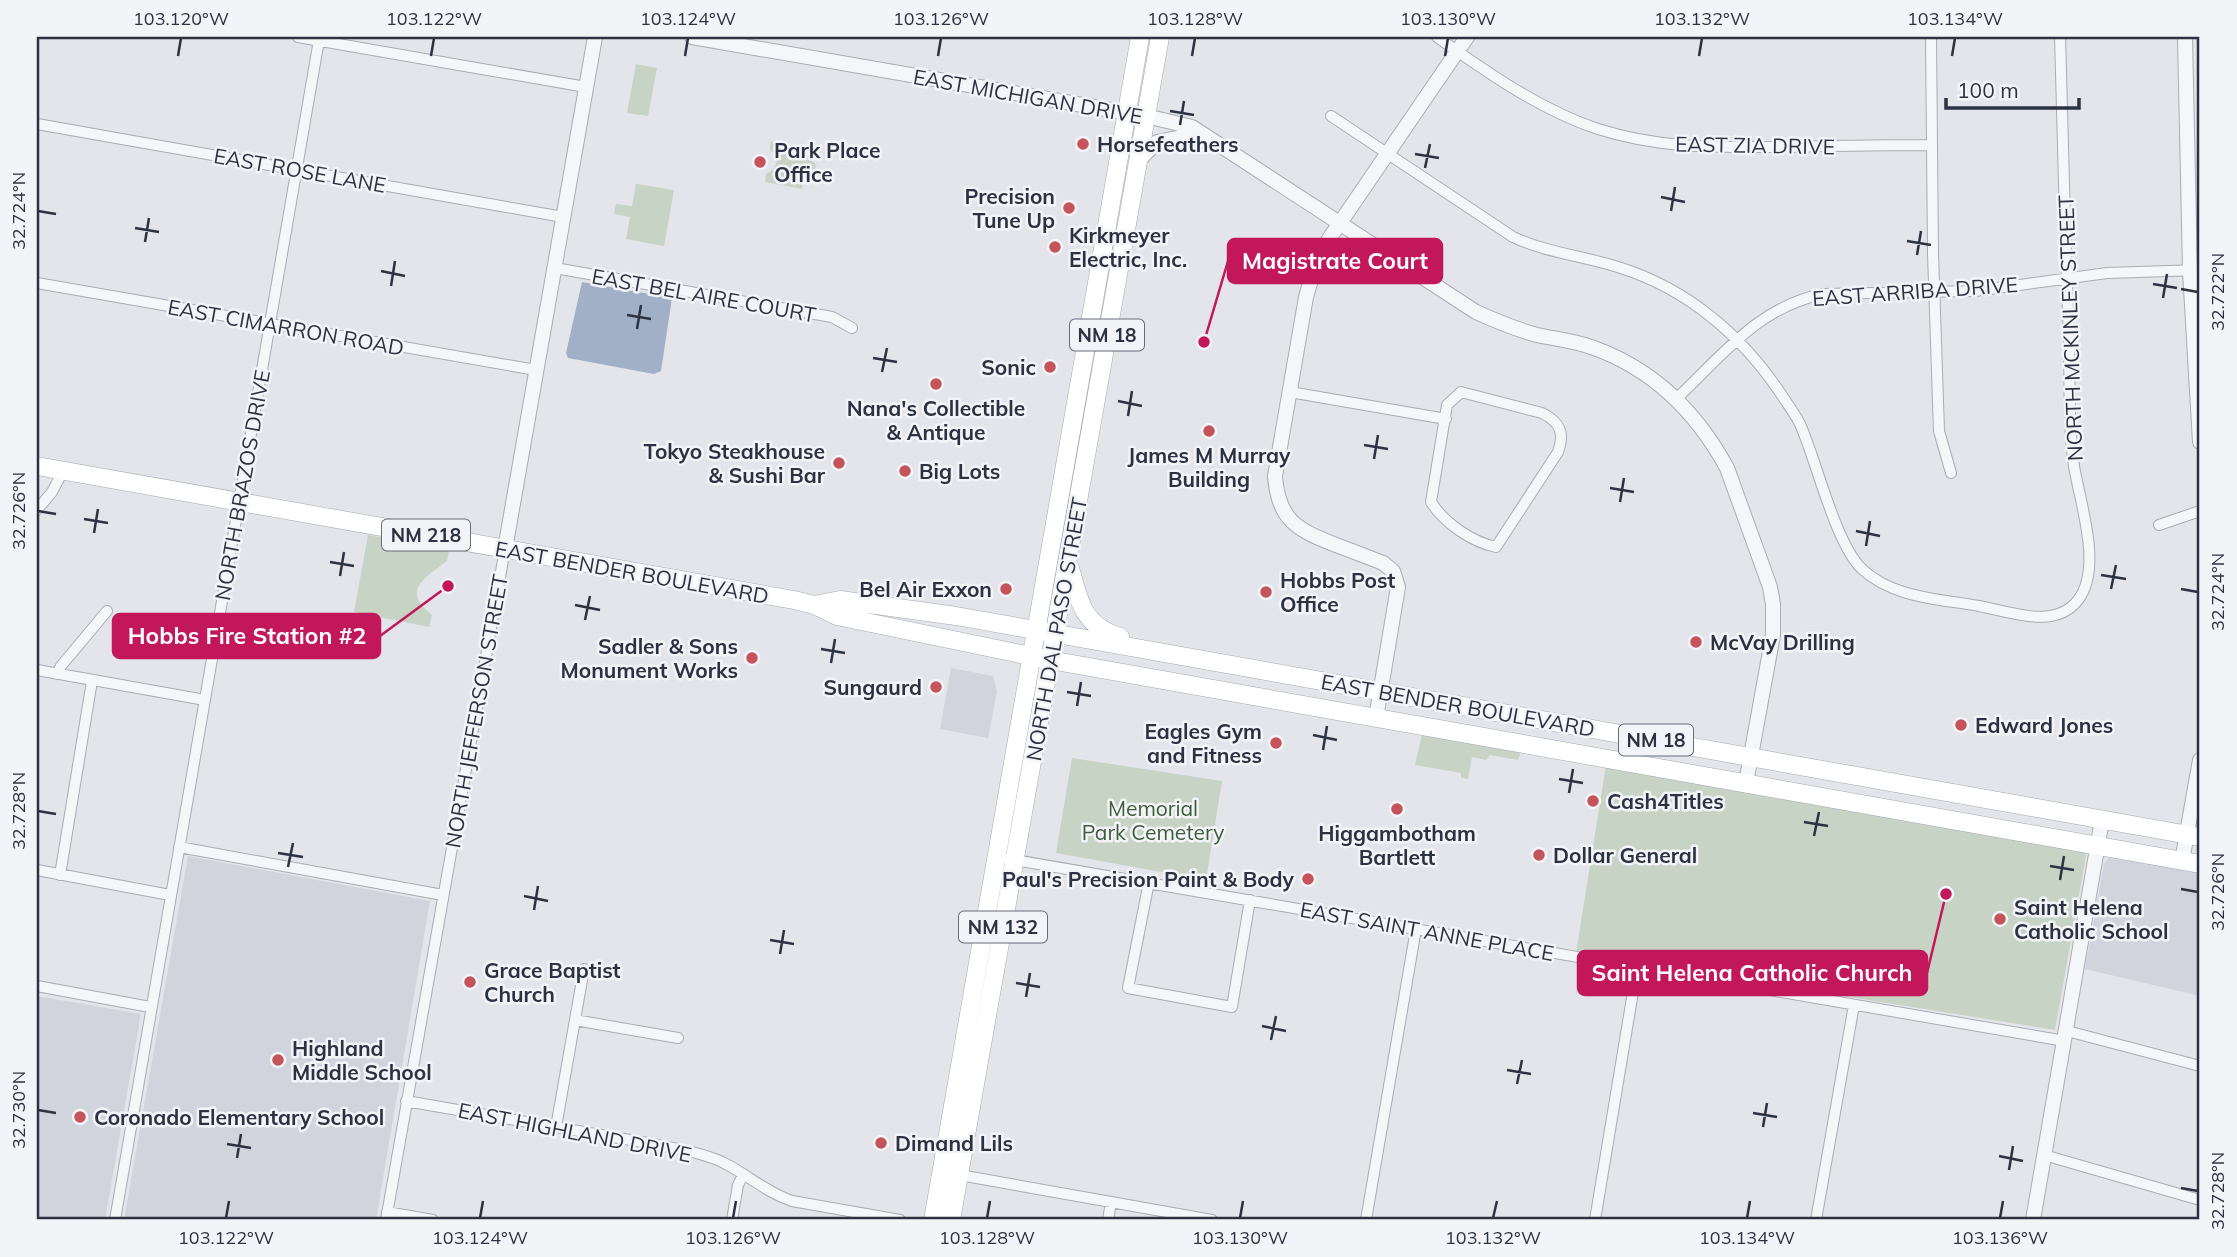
<svg xmlns="http://www.w3.org/2000/svg" width="2237" height="1257" font-family="Mulish,sans-serif">
  <rect width="100%" height="100%" fill="#e3e5ea"/>
  <path fill="#d1d4dc" d="M951,668L993,676L997,691L988,738L940,729Z
    M188,856L430,901L376,1220H124Z
    M2110,856L2200,871V996L2085,969L2104,864Z
    M37,996L141,1014L105,1220H37Z"/>
  <path fill="#c7d3c5" d="M636,64L657,68L648,116L627,113Z
    M771,141L808,148L806,157L815,163L816,170L810,178L803,179L802,189L765,182L766,174C777,169 781,158 770,150Z
    M636,184L674,190L664,246L626,239L630,217L614,214L616,204L632,206Z
    M368,535L449,550L447,561C425,578 400,591 432,615L429,627L354,612Z
    M1422,734L1521,752L1518,760L1490,755L1486,760L1472,757L1468,779L1461,778V773L1415,765Z
    M1072,758L1222,781L1206,880L1056,853Z
    M1606,765L2087,850L2055,1030L1576,953Z"/>
  <path fill="#a1b0c7" d="M582,282L672,298L661,371L654,374L568,358L566,353Z"/>
  <g fill="none" stroke-linecap="round" stroke-linejoin="round">
    <g stroke="#a8acb4" stroke-width="12">
      <path id="minor" d="M298,37L586,87
        M1437,37C1487,72 1540,110 1598,129C1661,149 1717,147 1782,147C1832,146 1881,145 1931,145
        M1931,37L1933,253L1939,431L1951,473
        M1331,116L1513,237C1547,253 1585,256 1621,268C1687,289 1740,334 1779,391C1786,402 1794,412 1800,424C1817,462 1835,543 1862,569C1893,598 1940,599 1979,606C2011,612 2055,630 2078,600C2103,568 2080,503 2074,466C2068,425 2070,381 2069,340C2065,239 2063,138 2060,37
        M37,124L563,217
        M555,268L832,317L852,328
        M37,283L536,370
        M1290,392L1446,419
        M1461,392L1542,413C1560,422 1565,433 1558,452L1496,547C1472,542 1444,523 1431,502L1447,405Z
        M1677,398C1723,355 1758,307 1823,294L1975,291L2107,273L2200,270
        M37,510L52,492L63,471
        M2159,525L2200,511
        M215,640L283,652
        M37,670L205,700
        M57,674L61,666L107,611
        M179,847L443,895
        M1009,859L2065,1041
        M37,870L170,895
        M60,875L92,681
        M1149,882L1128,988L1232,1007L1250,900
        M37,986L150,1007
        M575,1020L678,1038
        M2067,1031L2200,1066
        M406,1101L659,1145C682,1150 708,1154 728,1165C750,1177 768,1193 792,1201L900,1220
        M556,1127L584,969
        M2044,1155L2200,1200
        M954,1174L1212,1220
        M387,1212L433,1220
        M115,1220L319,40
        M386,1220L505,549
        M732,1220L738,1185L743,1175
        M1108,1220L1111,1202
        M1366,1220L1416,929
        M1595,1220L1637,968
        M1816,1220L1854,1005"/>
    </g>
    <g stroke="#a8acb4" stroke-width="16">
      <path id="tertiary" d="M692,37L1146,116L1192,127L1476,312C1496,321 1515,329 1537,335C1556,339 1576,341 1594,348C1655,370 1697,413 1727,468L1770,587L1773,604V635L1746,783
        M2185,37L2190,271L2200,442
        M1138,161L1157,142L1201,133
        M505,549L595,37
        M1376,718L1398,587L1393,571L1383,563C1368,557 1352,551 1336,545C1297,530 1278,520 1275,476L1306,297L1315,266L1329,239L1467,37
        M2182,861L2200,760
        M2033,1220L2102,820"/>
    </g>
    <g stroke="#a3a9b5" stroke-width="19">
      <path id="primary" d="M37,466L794,600L814,605L837,616L1050,660L2200,864
        M1070,568C1079,601 1083,626 1120,637
        M814,605L840,600L956,616L2200,837
        M933,1220L1140,37
        M951,1220L1160,37"/>
    </g>
    <use href="#minor" stroke="#f5f6f8" stroke-width="10"/>
    <use href="#tertiary" stroke="#f5f6f8" stroke-width="14"/>
    <use href="#primary" stroke="#fff" stroke-width="18"/>
  </g>
  <path fill="none" stroke="#2c3241" stroke-width="2.5" d="M178,56L181,38M431,56L434,38M685,56L688,38M938,56L941,38M1192,56L1195,38M1445,56L1448,38M1699,56L1702,38M1952,56L1955,38M1170,111L1194,115M1180,125L1184,101M1415,154L1439,158M1425,168L1430,144M1661,197L1685,202M38,211L56,214M1671,211L1675,187M135,228L159,232M1907,241L1931,245M145,242L149,218M1917,255L1921,231M381,271L405,276M2153,284L2177,288M391,286L395,261M2181,289L2198,292M2163,298L2167,274M627,315L651,319M637,329L641,305M873,358L897,362M882,372L887,348M1118,401L1142,406M1128,416L1132,391M1364,445L1388,449M1374,459L1378,435M1610,488L1634,492M1620,502L1624,478M38,511L56,514M84,519L108,523M1856,531L1880,536M94,533L98,509M1866,546L1870,521M330,562L354,566M2101,575L2126,579M340,576L344,552M2111,589L2116,565M2181,589L2198,592M575,605L600,610M585,620L590,596M821,649L845,653M831,663L835,639M1067,692L1091,696M1077,706L1081,682M1313,735L1337,740M1323,750L1327,726M1559,779L1583,783M1569,793L1573,769M38,811L56,814M1804,822L1828,826M1814,836L1819,812M278,853L303,857M2050,866L2074,870M288,867L293,843M2060,880L2064,856M2181,889L2198,892M524,896L548,901M534,910L538,886M770,940L794,944M780,954L784,930M1016,983L1040,987M1026,997L1030,973M1262,1026L1286,1031M1271,1040L1276,1016M1507,1070L1531,1074M1517,1084L1522,1060M38,1110L56,1113M1753,1113L1777,1117M1763,1127L1767,1103M227,1144L251,1148M1999,1156L2023,1161M237,1158L241,1134M2009,1170L2013,1146M2181,1188L2198,1191M226,1218L229,1201M480,1218L483,1201M733,1218L736,1201M987,1218L990,1201M1240,1218L1243,1201M1493,1218L1497,1201M1747,1218L1750,1201M2000,1218L2003,1201"/>
  <g fill="#c4535b" stroke="#f2f4f7" stroke-width="2.5">
    <circle cx="1083" cy="144" r="7"/>
    <circle cx="760" cy="162" r="7"/>
    <circle cx="1069" cy="208" r="7"/>
    <circle cx="1055" cy="247" r="7"/>
    <circle cx="1050" cy="367" r="7"/>
    <circle cx="936" cy="384" r="7"/>
    <circle cx="1209" cy="431" r="7"/>
    <circle cx="839" cy="463" r="7"/>
    <circle cx="905" cy="471" r="7"/>
    <circle cx="1006" cy="589" r="7"/>
    <circle cx="1266" cy="592" r="7"/>
    <circle cx="1696" cy="642" r="7"/>
    <circle cx="752" cy="658" r="7"/>
    <circle cx="936" cy="687" r="7"/>
    <circle cx="1961" cy="725" r="7"/>
    <circle cx="1276" cy="743" r="7"/>
    <circle cx="1593" cy="801" r="7"/>
    <circle cx="1397" cy="809" r="7"/>
    <circle cx="1539" cy="855" r="7"/>
    <circle cx="1308" cy="879" r="7"/>
    <circle cx="2000" cy="919" r="7"/>
    <circle cx="470" cy="982" r="7"/>
    <circle cx="278" cy="1060" r="7"/>
    <circle cx="80" cy="1117" r="7"/>
    <circle cx="881" cy="1143" r="7"/>
  </g>
  <g text-anchor="middle" dominant-baseline="central" stroke-width="5" stroke-linejoin="round" paint-order="stroke">
    <g fill="#f2f4f7" stroke="#676c78" stroke-width="2">
      <rect x="1070" y="319.5" width="74" height="31" rx="5"/>
      <rect x="382" y="519.5" width="88" height="31" rx="5"/>
      <rect x="1619" y="724.5" width="74" height="31" rx="5"/>
      <rect x="959" y="911.5" width="88" height="31" rx="5"/>
    </g>
    <g font-size="19" font-weight="bold" fill="#2c3241">
      <text x="1107" y="335">NM 18</text>
      <text x="426" y="535">NM 218</text>
      <text x="1656" y="740">NM 18</text>
      <text x="1003" y="927">NM 132</text>
    </g>
    <g font-size="21" fill="#2c3241" stroke="#f2f4f7">
      <text transform="translate(1028 96) rotate(10)">EAST MICHIGAN DRIVE</text>
      <text transform="translate(1755 145) rotate(1)">EAST ZIA DRIVE</text>
      <text transform="translate(300 170) rotate(10)">EAST ROSE LANE</text>
      <text transform="translate(1915 291) rotate(-4)">EAST ARRIBA DRIVE</text>
      <text transform="translate(704 295) rotate(10)">EAST BEL AIRE COURT</text>
      <text transform="translate(286 327) rotate(10)">EAST CIMARRON ROAD</text>
      <text transform="translate(2070 328) rotate(-92)">NORTH MCKINLEY STREET</text>
      <text transform="translate(242 485) rotate(-80)">NORTH BRAZOS DRIVE</text>
      <text transform="translate(632 572) rotate(10)">EAST BENDER BOULEVARD</text>
      <text transform="translate(1056 629) rotate(-80)">NORTH DAL PASO STREET</text>
      <text transform="translate(1458 705) rotate(10)">EAST BENDER BOULEVARD</text>
      <text transform="translate(476 711) rotate(-80)">NORTH JEFFERSON STREET</text>
      <text transform="translate(1427 931) rotate(10)">EAST SAINT ANNE PLACE</text>
      <text transform="translate(575 1132) rotate(11)">EAST HIGHLAND DRIVE</text>
    </g>
    <g font-size="21" font-weight="bold" fill="#2c3241" stroke="#f2f4f7" text-anchor="start">
      <text x="1097" y="144">Horsefeathers</text>
      <text x="774" y="150">Park Place<tspan x="774" dy="24">Office</tspan></text>
      <text x="1055" y="196" text-anchor="end">Precision<tspan x="1055" dy="24">Tune Up</tspan></text>
      <text x="1069" y="235">Kirkmeyer<tspan x="1069" dy="24">Electric, Inc.</tspan></text>
      <text x="1036" y="367" text-anchor="end">Sonic</text>
      <text x="936" y="408" text-anchor="middle">Nana's Collectible<tspan x="936" dy="24">&amp; Antique</tspan></text>
      <text x="825" y="451" text-anchor="end">Tokyo Steakhouse<tspan x="825" dy="24">&amp; Sushi Bar</tspan></text>
      <text x="1209" y="455" text-anchor="middle">James M Murray<tspan x="1209" dy="24">Building</tspan></text>
      <text x="919" y="471">Big Lots</text>
      <text x="1280" y="580">Hobbs Post<tspan x="1280" dy="24">Office</tspan></text>
      <text x="992" y="589" text-anchor="end">Bel Air Exxon</text>
      <text x="1710" y="642">McVay Drilling</text>
      <text x="738" y="646" text-anchor="end">Sadler &amp; Sons<tspan x="738" dy="24">Monument Works</tspan></text>
      <text x="922" y="687" text-anchor="end">Sungaurd</text>
      <text x="1975" y="725">Edward Jones</text>
      <text x="1262" y="731" text-anchor="end">Eagles Gym<tspan x="1262" dy="24">and Fitness</tspan></text>
      <text x="1607" y="801">Cash4Titles</text>
      <text x="1397" y="833" text-anchor="middle">Higgambotham<tspan x="1397" dy="24">Bartlett</tspan></text>
      <text x="1553" y="855">Dollar General</text>
      <text x="1294" y="879" text-anchor="end">Paul's Precision Paint &amp; Body</text>
      <text x="2014" y="907">Saint Helena<tspan x="2014" dy="24">Catholic School</tspan></text>
      <text x="484" y="970">Grace Baptist<tspan x="484" dy="24">Church</tspan></text>
      <text x="292" y="1048">Highland<tspan x="292" dy="24">Middle School</tspan></text>
      <text x="94" y="1117">Coronado Elementary School</text>
      <text x="895" y="1143">Dimand Lils</text>
    </g>
    <g font-size="21" fill="#3e5b3b" stroke="#f2f4f7">
      <text x="1153" y="808">Memorial<tspan x="1153" dy="24">Park Cemetery</tspan></text>
    </g>
  </g>
  <path fill="none" stroke="#c2185b" stroke-width="2.5" d="M1204 342L1228 261M448 586L380 636M1946 894L1927 973"/>
  <g fill="#c2185b" stroke="#f2f4f7" stroke-width="2.5">
    <circle cx="1204" cy="342" r="7"/>
    <circle cx="448" cy="586" r="7"/>
    <circle cx="1946" cy="894" r="7"/>
  </g>
  <g fill="#c2185b" stroke="#c2185b" stroke-width="2.5">
    <rect x="1228" y="239" width="214" height="44" rx="7"/>
    <rect x="113" y="614" width="267" height="44" rx="7"/>
    <rect x="1578" y="951" width="349" height="44" rx="7"/>
  </g>
  <g font-size="23" text-anchor="middle" font-weight="bold" fill="#fff">
    <text x="1335" y="269">Magistrate Court</text>
    <text x="247" y="644">Hobbs Fire Station #2</text>
    <text x="1752" y="981">Saint Helena Catholic Church</text>
  </g>
  <rect width="2237" height="1257" fill="none" stroke="#f2f4f7" stroke-width="77"/>
  <path d="M1946 98v10h133v-10" fill="none" stroke="#2c3241" stroke-width="3.5"/>
  <text x="1957" y="98" font-size="21" fill="#2c3241" stroke="#f2f4f7" stroke-width="5" paint-order="stroke">100 m</text>
  <rect x="38" y="38" width="2160" height="1180" fill="none" stroke="#2c3241" stroke-width="2.5"/>
  <g font-size="18" text-anchor="middle" fill="#2c3241">
    <text x="181" y="25">103.120°W</text>
    <text x="434" y="25">103.122°W</text>
    <text x="688" y="25">103.124°W</text>
    <text x="941" y="25">103.126°W</text>
    <text x="1195" y="25">103.128°W</text>
    <text x="1448" y="25">103.130°W</text>
    <text x="1702" y="25">103.132°W</text>
    <text x="1955" y="25">103.134°W</text>
    <text transform="translate(19 211) rotate(-90)" y="6">32.724°N</text>
    <text transform="translate(2218 292) rotate(-90)" y="6">32.722°N</text>
    <text transform="translate(19 511) rotate(-90)" y="6">32.726°N</text>
    <text transform="translate(2218 592) rotate(-90)" y="6">32.724°N</text>
    <text transform="translate(19 811) rotate(-90)" y="6">32.728°N</text>
    <text transform="translate(2218 892) rotate(-90)" y="6">32.726°N</text>
    <text transform="translate(19 1110) rotate(-90)" y="6">32.730°N</text>
    <text transform="translate(2218 1191) rotate(-90)" y="6">32.728°N</text>
    <text x="226" y="1244">103.122°W</text>
    <text x="480" y="1244">103.124°W</text>
    <text x="733" y="1244">103.126°W</text>
    <text x="987" y="1244">103.128°W</text>
    <text x="1240" y="1244">103.130°W</text>
    <text x="1493" y="1244">103.132°W</text>
    <text x="1747" y="1244">103.134°W</text>
    <text x="2000" y="1244">103.136°W</text>
  </g>
</svg>
